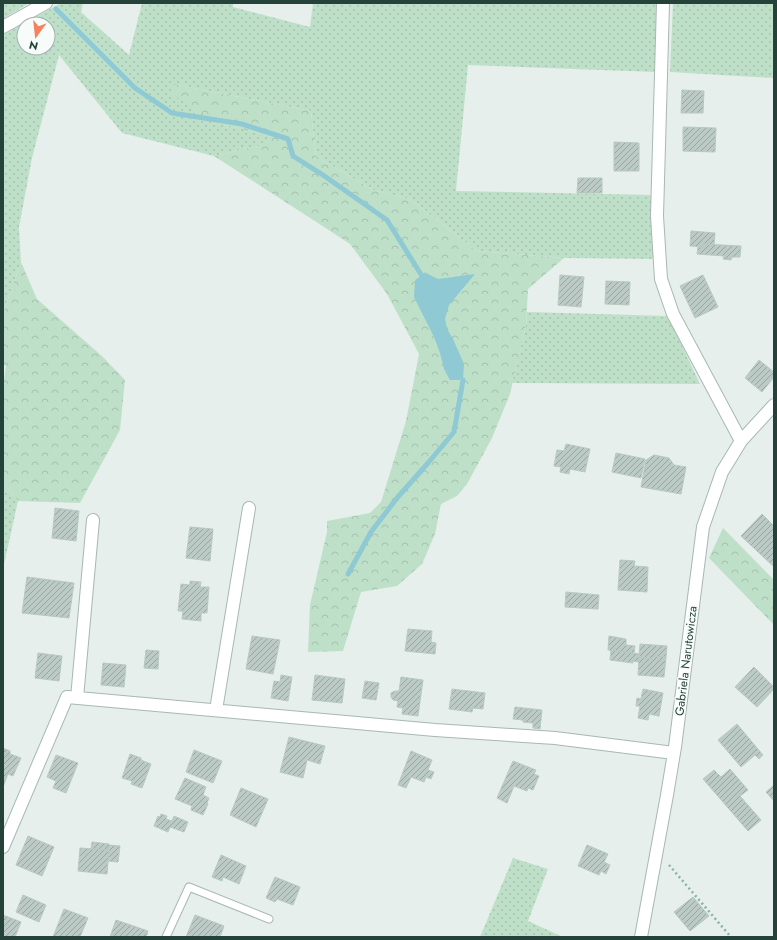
<svg xmlns="http://www.w3.org/2000/svg" width="777" height="940" font-family="Jost,sans-serif">
  <defs>
    <pattern id="grass-dots" width="8" height="8" patternUnits="userSpaceOnUse"><rect width="8" height="8" fill="#bfe0c8"/><path d="M2 2h.1M6 6h.1" fill="none" stroke="#a4c1ad" stroke-width="1.8" stroke-linecap="round"/></pattern>
    <pattern id="forest-crowns" width="20" height="18" patternUnits="userSpaceOnUse"><rect width="20" height="18" fill="#bfe0c8"/><path d="M2 6a3 3 0 1 1 6 0M12 15a3 3 0 1 1 6 0" fill="none" stroke="#a4c1ad"/></pattern>
    <pattern id="building-hatch" width="6" height="6" patternUnits="userSpaceOnUse"><rect width="6" height="6" fill="#bbcac4"/><path d="M-1 1l2-2M0 6l6-6M5 7l2-2" fill="none" stroke="#98a6a0"/></pattern>
  </defs>
  <rect width="100%" height="100%" fill="#e6efeb"/>
  <path fill="url(#grass-dots)" fill-rule="evenodd" d="M3,3H29L3,19Z
    M61,3H83L81,12L129,55L142,3H233V7L310,27L313,3H657L655,72L468,65L456,191L651,195L655,259L564,258L477,251L410,199L373,190L316,156L311,111L174,84L215,122L272,137L258,146L214,156L122,133L59,55L32,158L19,227L21,262L3,313V35ZM24,24H48V48H24Z
    M673,3H774V78L670,72Z
    M527,312L668,316L700,384L512,383L526,325Z
    M3,483L18,501L3,569Z
    M513,858L548,869L528,921L563,937H480Z"/>
  <path fill="url(#forest-crowns)" d="M174,84L311,111L316,156L373,190L410,199L477,251L564,258L528,289L526,325L510,394L492,438L467,484L457,496L441,504L435,534L422,564L397,586L361,592L343,651L308,652L310,605L327,532V521L370,513L381,502L406,421L419,354L387,294L350,244L321,225L214,156L258,146L271,137L215,122L170,93Z
    M21,262L37,299L103,357L125,380L120,430L80,503L18,501L3,483V387L6,366L3,365V313Z
    M723,528L774,580V625L709,558Z"/>
  <path fill="#8ec9d4" d="M426,273L438,279L475,274L449,305L445,319L447,329L453,339L464,364L463,380H450L444,369L440,353L434,337L414,297L415,280Z"/>
  <g fill="none" stroke-linecap="round" stroke-linejoin="round">
    <path stroke="#8ec9d4" stroke-width="5" d="M56,9L135,88L172,113L242,124L288,139L293,156L323,175L387,220L422,276
      M348,574L371,532L397,498L428,463L454,432L463,380"/>
  </g>
  <path fill="url(#building-hatch)" stroke="#b8c9c2" d="M682,90L704,91L703,113H681Z
    M683,127L716,128L715,152L683,151Z
    M614,142L639,143V171H614Z
    M578,178H602V193H577Z
    M691,231L715,233L714,245L703,244V247L690,246Z
    M703,244L741,246L740,257H732L731,260L723,259L724,256L697,254L698,247H703Z
    M560,275L584,277L581,307L558,305Z
    M703,275L718,307L695,318L680,286Z
    M606,281L630,282L629,305L605,304Z
    M759,360L774,372V377L762,392L745,378Z
    M566,444L590,449L585,472L570,469L569,474L560,472L561,467L554,466L557,450L564,451Z
    M616,453L645,459L641,478L612,472Z
    M654,455L669,458L674,465L686,467L681,494L641,487L646,460Z
    M55,508L79,511L76,541L52,538Z
    M762,514L774,526V567L741,536Z
    M190,527L213,529L210,561L186,558Z
    M620,560L635,561L634,566L648,567L647,592L618,590Z
    M27,577L74,583L69,618L22,613Z
    M190,581L201,582L200,587H209L207,613H201V621L182,619L183,611H178L181,584L190,585Z
    M566,592L599,595L598,609L565,607Z
    M408,629L432,631L431,642L436,643L435,654L405,651Z
    M252,636L280,640L273,674L246,669Z
    M609,636L626,639V645L635,646L634,653L608,650Z
    M640,644L667,646L666,657L653,656L652,659L639,657Z
    M146,650L159,651L158,669L144,668Z
    M611,650L640,654L639,662L633,661V663L610,660Z
    M38,653L62,656L59,681L35,678Z
    M653,656L666,657L664,677L638,675L639,657L652,659Z
    M103,663L126,665L124,687L101,685Z
    M754,667L774,687V689L757,707L735,687Z
    M281,675L292,677L288,701L271,698L274,681L280,682Z
    M315,675L345,679L342,703L312,700Z
    M401,677L423,680L418,716L402,714L403,708L397,707L398,701L393,700L391,697V693L395,691H399Z
    M365,681L379,683L376,700L362,698Z
    M452,689L485,693L483,709L473,708L472,712L449,709Z
    M643,689L663,693L659,716L649,714L648,720L638,718L640,706H636L637,698L641,699Z
    M515,707L542,710L540,729L533,728V723L523,722V720L513,719Z
    M737,724L763,755L759,759L755,755L741,767L718,740Z
    M289,737L325,746L320,764L307,760L303,778L280,772Z
    M3,748L10,751V754L21,758L13,776L8,774L3,787Z
    M194,750L222,761L213,783L186,772Z
    M411,751L432,760L428,770L434,772L431,779L426,777L424,782L411,777L406,788L398,785Z
    M130,754L141,758V760L151,764L142,788L131,784L132,781L122,778Z
    M56,755L78,763L66,793L53,788L56,781L47,777Z
    M513,761L536,770L534,774L539,776L533,790L528,788L527,791L514,786L507,803L497,798Z
    M730,769L748,790L740,796L761,820L748,831L703,779L714,770L721,777Z
    M185,778L206,787L203,795L209,798L207,803L208,804L203,815L191,810L192,806L175,799Z
    M774,785V801L766,792Z
    M241,788L268,799L256,827L230,815Z
    M161,814L167,816L166,819L172,821L174,816L188,822L184,832L170,827L168,832L154,826L158,816L160,817Z
    M28,836L54,847L42,876L16,865Z
    M92,842L109,844V845L120,846L118,862L108,861L109,850L91,849Z
    M587,845L608,854L604,862L610,865L606,874L601,871L599,875L578,866Z
    M80,848L109,850L107,874L78,871Z
    M221,855L246,866L239,884L223,877L222,881L212,877Z
    M275,877L300,887L293,905L277,899L275,902L266,898Z
    M23,895L46,905L39,922L16,912Z
    M693,897L709,916L690,931L674,912Z
    M64,909L88,918L80,937H53Z
    M3,915L21,922L15,937H3Z
    M195,915L224,926L220,937H186Z
    M116,920L148,931L146,937H110Z"/>
  <g fill="none" stroke-linecap="round" stroke-linejoin="round">
    <g stroke="#a8b8b2" stroke-width="9">
      <path id="service" d="M166,937L189,887L269,919"/>
    </g>
    <g stroke="#a8b8b2" stroke-width="14">
      <path id="minor" d="M663,3L657,216L661,279L673,314L741,441
        M3,27L46,3
        M77,698L93,520
        M216,710L249,508
        M3,847L67,697L435,730L555,738L674,753
        M641,937L667,795L675,747L703,527L722,472L741,441L774,405"/>
    </g>
    <path stroke="#86b3a5" stroke-width="2.5" stroke-dasharray="2 3" stroke-linecap="butt" d="M669,865L731,937"/>
    <use href="#service" stroke="#fff" stroke-width="7"/>
    <use href="#minor" stroke="#fff" stroke-width="12"/>
  </g>
  <g text-anchor="middle" dominant-baseline="central" stroke-width="3" stroke-linejoin="round" paint-order="stroke">
    <g font-size="12" fill="#24423a" stroke="#f7fbf9">
      <text transform="translate(686 661) rotate(-83)">Gabriela Narutowicza</text>
    </g>
  </g>
  <rect width="777" height="940" fill="none" stroke="#24423a" stroke-width="8"/>
  <g transform="translate(36 36) rotate(195)"><circle r="19" fill="#f7fbf9" stroke="#a3b1ad"/>
  <path d="M0-3L7 15L0 10L-7 15Z" fill="#f4845f"/>
  <text y="-6" font-size="11" font-weight="bold" text-anchor="middle" fill="#24423a">N</text>
  </g>
</svg>
